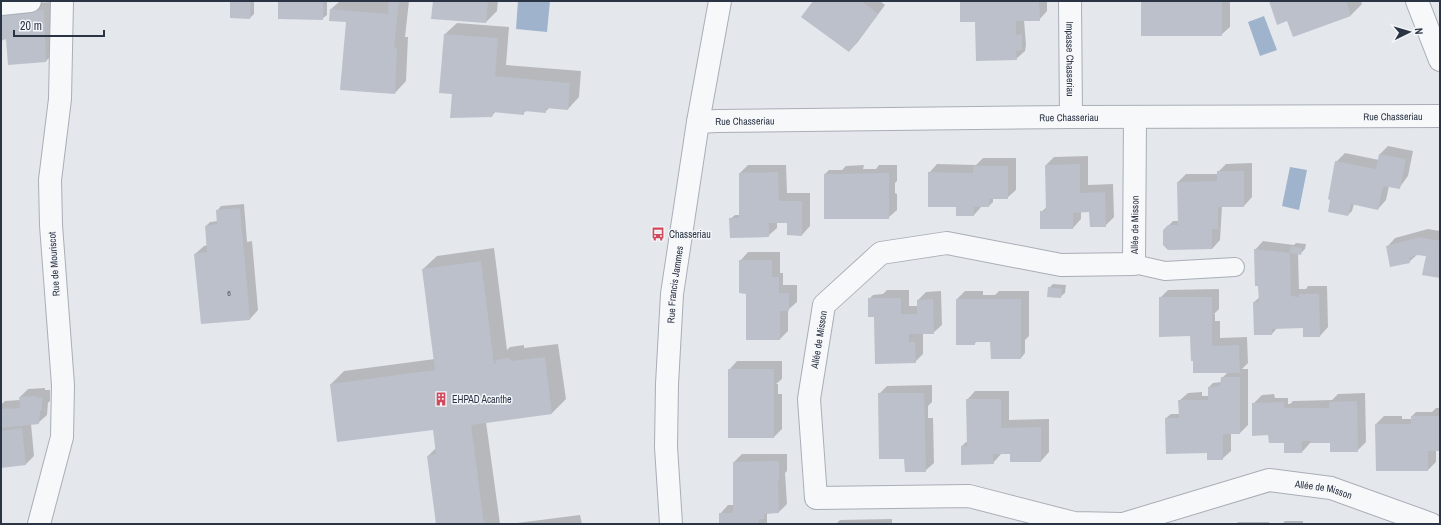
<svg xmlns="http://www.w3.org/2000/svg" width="1441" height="525" font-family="'Archivo Narrow',sans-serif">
  <rect width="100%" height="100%" fill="#e4e7ec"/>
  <path fill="#9fb4cc" d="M518,1H550L547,32L516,29Z
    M1264,16L1277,50L1260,56L1248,22Z
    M1290,167L1307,170L1299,210L1282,206Z"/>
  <path fill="#0003" d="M231,1H254V14L250,18Z
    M279,1H327V15L322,19Z
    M340,1H409L405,37H408L406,81L395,93L347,21L331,9Z
    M434,1H498L497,11L486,22Z
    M814,1H880L885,5L857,43L849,51Z
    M962,1H1047V11L1039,20H1024L1026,45L1025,51L1016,59L976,19Z
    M1142,1H1230V27L1221,35Z
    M1270,1H1361L1362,4L1351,15L1294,36L1288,19Z
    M52,2L54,53L46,61L9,64L7,38L1,40L15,4Z
    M457,23L509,27L506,65L581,71L579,97L568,109L550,107L545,112L527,110L523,114L496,111L492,116L453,93L440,92L445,34Z
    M1388,146L1413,151L1408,176L1399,188L1389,186L1386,200L1378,209L1354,204L1352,211L1348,215L1336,162L1345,153L1379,160L1380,154Z
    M1088,156V185L1113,184L1114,217L1105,226L1090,211H1081V219L1073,228L1041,212L1047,207L1046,165L1054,157Z
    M983,158H1016V190L1007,198H993V202L989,206H982L974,215L957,206L929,173L937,164L976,165Z
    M1252,163V197L1244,206H1222L1220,240L1212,249H1168L1164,230L1173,221H1178V182L1186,174H1218V172L1226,164Z
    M748,165H786L787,193H810V226L802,235L788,222H777V228L768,236L730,219L735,215H740V173Z
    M864,165L863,169H876L879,165H897V181L895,183V193L897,194V210L888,218L825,174L829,170H842L846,166Z
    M244,204L247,242L252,241L258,310L250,319L195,254L204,246L208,245L206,226L210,222L218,221L217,211L221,206Z
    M1428,229L1440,231V277L1427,255L1418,254L1409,262L1387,247L1395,238Z
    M1263,241L1294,245L1296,243L1306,244L1305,249L1301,253H1298L1299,289H1306L1308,286H1327L1328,327L1320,336L1304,327H1278L1272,334L1254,302L1260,297L1255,250Z
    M494,248L507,350L510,347L524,345V348L558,344L566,399L552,413L486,422L500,524H437L428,456L436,448L434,429L331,384L344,371L435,359L423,269L437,256Z
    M748,252H780V273H783V285H797V302L788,310V331L780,339L747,294L740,261Z
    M1053,284L1066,285L1065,293L1060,297L1049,288Z
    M1219,289V309L1214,314H1215V321H1220V338L1247,337L1248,363L1242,369H1248V425L1240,433H1231V451L1222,459L1208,451L1166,418L1171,414H1180L1179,401L1188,393L1202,392V396H1209V387L1213,383L1222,382V378L1228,372L1194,362L1191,335L1160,298L1168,290Z
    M887,290H909V306H918V300L926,292L941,291L942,325L933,333H923V354L915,362L875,316L869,299L873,295L883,294Z
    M965,291H983V295H995L999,291H1029V336L1025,340V353L1021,358L991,340L978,341L974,344L957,299Z
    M737,361H782V379L776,384H778V394H782V429L774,437L729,370Z
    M932,385V402L928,406V418H933L934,463L925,471L905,458L879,394L887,386Z
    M45,388V390H50V401L48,403L47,415L38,423L31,424L34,456L26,464L1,467V405L5,401L20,400V397L28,389Z
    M975,391H1009V420L1049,419V452L1041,461L1011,453H1002L993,463L962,446L966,442H968L967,400Z
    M1365,393L1366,442L1357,451L1331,442H1310V443L1302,452L1269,435L1254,403L1262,395L1274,394L1275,398H1288V404H1290L1293,401L1332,400L1338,394Z
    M1436,408H1440V450H1436V462L1428,470L1376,424L1384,416H1402V419H1412V416L1416,412H1432Z
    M742,454H787V471L785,473L787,504L779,512L769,513L767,514V524H720V514L728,505H734V462Z
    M580,515L582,524H509Z
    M892,519V524H836L840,520Z
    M1285,521H1303V524H1282Z
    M1238,522H1269V524H1236Z"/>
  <path fill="#bbc0ca" d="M230,1H251L250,19L230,18Z
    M278,1H323V20L278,19Z
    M389,1H399L394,48H397L395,94L340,90L346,22L329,21L330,9L388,14Z
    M433,1H488L486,23L431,19Z
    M813,1H861L878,14L849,52L801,17Z
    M960,1H1039L1040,21H1016V35L1022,34V50L1016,51L1017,60L976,61L975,22H960Z
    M1141,1H1222V36H1141Z
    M1269,1H1346L1351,16L1293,37L1287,21L1277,25Z
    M44,10L46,62L8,65L6,39L1,41V13Z
    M444,34L498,38L495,76L570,83L568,110L546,108V113L524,111V115L493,112L492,117L450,118L452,94L439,93Z
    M1379,154L1406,159L1400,189L1383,186L1378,210L1351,204L1348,216L1328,212L1330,200L1328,199L1335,161L1376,169Z
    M1080,164V193L1105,192L1106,227H1090L1089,212L1073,213V229H1040V211H1046L1045,165Z
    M973,166H1008V199H990L989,207H974V216H956V207H928V172L973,173Z
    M1217,171H1244V207H1218V229H1212V249L1168,250L1163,245V230L1168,225H1178L1177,182L1217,181Z
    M778,172L779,201H802V236L787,235V223H769V237L730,238L729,218H739V173Z
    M889,173V219H824V174Z
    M240,208L250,320L201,324L194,254L207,252L205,226L217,224L216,210Z
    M1420,237L1440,241V278L1422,275L1426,256L1417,255L1409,258L1410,263L1390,267L1386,246Z
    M1291,246L1302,248L1301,255L1290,253Z
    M1254,249L1290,253L1291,296L1299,297V294H1319L1320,337H1303V328L1272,329V335H1254L1253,302H1259L1258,286H1255Z
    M739,260H772V277H779V293H789V311H780V340H746V294L739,293Z
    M481,261L494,364L496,363L495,360L510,358L511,361L545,357L552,414L471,425L484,524H436L427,456L436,454L433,430L337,442L330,384L435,370L422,269Z
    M1048,287L1062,289L1061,298L1047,297Z
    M1159,297H1212V346L1239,345L1240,373H1193V361H1191L1190,336L1159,337Z
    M868,298H901V314H917V300L933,299L934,334H909V342H915L916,363L875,364L874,317H868Z
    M956,299H1021V359H991L990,342H975V345H956Z
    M728,369H774V438H728Z
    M1221,377H1240V434H1223V460H1207V453L1166,454L1165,418H1179L1178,400H1208V387L1220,386Z
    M878,393H924L926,472H905L904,459H879Z
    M37,396V398L42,397V410L40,411L39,424L1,428V409L20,408L19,397Z
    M966,399H1001V428L1041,427V462H1010V454H993L994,464L961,465V446H967Z
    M1357,401L1358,452H1330V443H1310V441H1302V453H1284V443H1269L1268,435L1252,436V403L1284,402V408H1329V402Z
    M1411,416H1440V451H1428V471H1376L1375,424H1411Z
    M22,428L26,465L1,468V431Z
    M779,461V480L778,481L779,513L764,514V519H759V524H719V513H733V462Z"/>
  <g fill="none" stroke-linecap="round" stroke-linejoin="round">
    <g stroke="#a9aeb7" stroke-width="20">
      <path id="service" d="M1134,264L1165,271L1235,267"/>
    </g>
    <g stroke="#a9aeb7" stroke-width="24">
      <g id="minor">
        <path id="s1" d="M1070,1L1071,117"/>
        <path d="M1417,1L1440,60"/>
        <path d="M1,4L30,1"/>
        <path id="s2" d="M698,122L717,121L1071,117L1440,116"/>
        <path d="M39,524L62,437L63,385L51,225L50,180L60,99L62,1"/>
        <path id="s3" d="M671,524L666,447L667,384L672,294L698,122L720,1"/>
        <path id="s4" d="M1122,524L1074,523L969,496L816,498L809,399L824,305L881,253L947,243L1061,265L1134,264L1135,117"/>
        <path id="s5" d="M1123,524L1269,480L1331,488L1431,524"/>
      </g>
    </g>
    <use href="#service" stroke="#f7f8fa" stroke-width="18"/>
    <use href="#minor" stroke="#f7f8fa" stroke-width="22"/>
  </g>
  <defs>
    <g id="bus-bare" transform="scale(1.08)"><path d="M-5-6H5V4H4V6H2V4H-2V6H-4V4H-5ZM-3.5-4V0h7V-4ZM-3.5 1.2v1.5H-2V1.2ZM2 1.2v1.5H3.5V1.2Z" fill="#d1495b" stroke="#f4f6f9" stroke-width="2.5" paint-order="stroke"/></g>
    <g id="building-bare" transform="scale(1.08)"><path d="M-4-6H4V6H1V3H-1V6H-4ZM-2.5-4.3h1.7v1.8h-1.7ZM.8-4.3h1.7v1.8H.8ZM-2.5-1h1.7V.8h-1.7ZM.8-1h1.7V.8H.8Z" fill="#d1495b" stroke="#f4f6f9" stroke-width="2.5" paint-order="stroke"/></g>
  </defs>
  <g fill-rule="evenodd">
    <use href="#bus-bare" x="658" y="234"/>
    <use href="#building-bare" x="441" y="399"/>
  </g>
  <g text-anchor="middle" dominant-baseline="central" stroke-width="3" stroke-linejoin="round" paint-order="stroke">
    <g font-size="8" fill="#4f5766">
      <text x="229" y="293">6</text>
    </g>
    <g font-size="10" fill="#2b3445" stroke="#f4f6f9">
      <text stroke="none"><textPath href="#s1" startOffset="58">Impasse Chasseriau</textPath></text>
      <text stroke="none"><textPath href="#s2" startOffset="695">Rue Chasseriau</textPath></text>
      <text stroke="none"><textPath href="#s2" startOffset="371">Rue Chasseriau</textPath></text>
      <text stroke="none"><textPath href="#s2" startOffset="47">Rue Chasseriau</textPath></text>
      <text stroke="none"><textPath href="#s4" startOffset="876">Allée de Misson</textPath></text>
      <text transform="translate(54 264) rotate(-94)">Rue de Mouriscot</text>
      <text stroke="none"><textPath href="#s3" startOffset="240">Rue Francis Jammes</textPath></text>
      <text stroke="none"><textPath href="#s4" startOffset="469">Allée de Misson</textPath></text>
      <text stroke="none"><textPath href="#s5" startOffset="208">Allée de Misson</textPath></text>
    </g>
    <g font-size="10" fill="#2b3445" stroke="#f4f6f9" text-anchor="start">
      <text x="669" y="234">Chasseriau</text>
      <text x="452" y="399">EHPAD Acanthe</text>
    </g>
  </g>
  <rect width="1441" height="525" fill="none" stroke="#2b3445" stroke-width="4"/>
  <g transform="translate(1409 32) rotate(85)" stroke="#f4f6f9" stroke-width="3" paint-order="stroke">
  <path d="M0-3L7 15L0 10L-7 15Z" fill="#2b3445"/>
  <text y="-6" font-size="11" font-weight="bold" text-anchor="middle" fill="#2b3445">N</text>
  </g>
  <path d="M14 30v6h90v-6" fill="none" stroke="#2b3445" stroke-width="2"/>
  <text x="20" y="30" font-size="12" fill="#2b3445" stroke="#f4f6f9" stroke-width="3" paint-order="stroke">20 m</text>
</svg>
